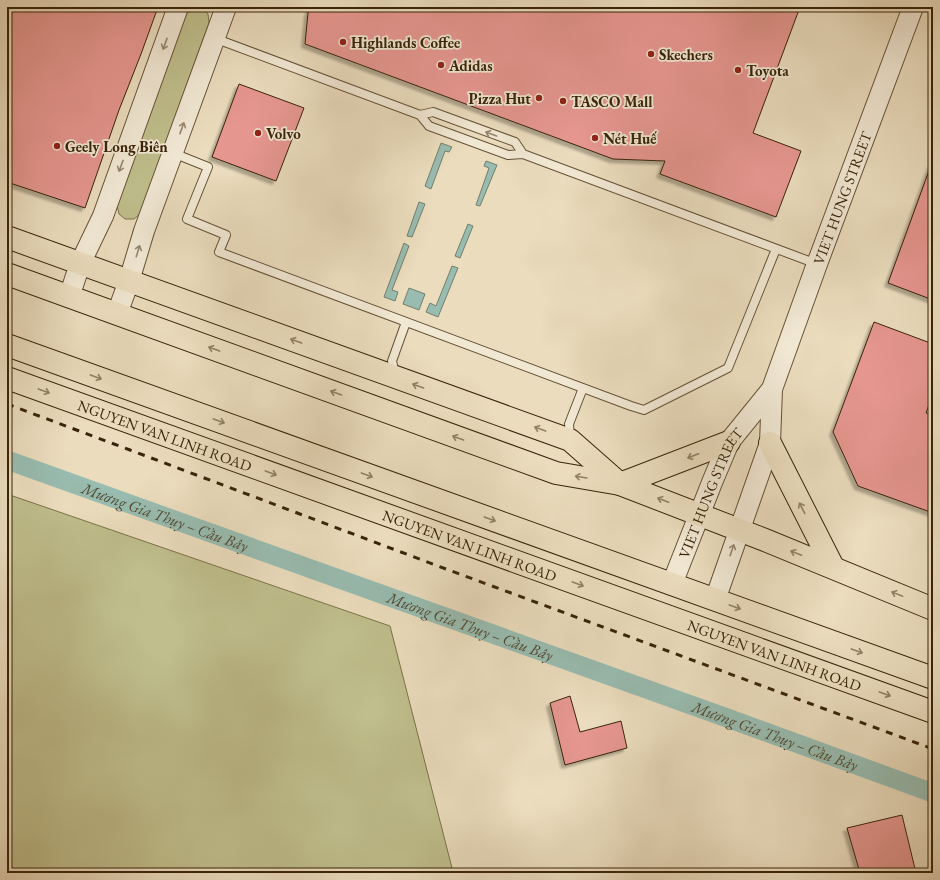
<svg xmlns="http://www.w3.org/2000/svg" width="940" height="880" font-family="'EB Garamond',serif">
  <defs>
    <filter id="shadow"><feDropShadow dx="-3.5" dy="3.5" stdDeviation="1" flood-color="#0004"/></filter>
  </defs>
  <rect width="100%" height="100%" fill="#eadcbd"/>
  <filter id="stains"><feTurbulence type="fractalNoise" baseFrequency=".005" numOctaves="4"/><feColorMatrix values="0 0 0 0 .2 0 0 0 0 .09 0 0 0 0 .02 0 0 0 .5 -.17"/></filter>
  <radialGradient id="worn" r=".72"><stop offset=".6" stop-color="#630" stop-opacity="0"/><stop offset="1" stop-color="#630" stop-opacity=".3"/></radialGradient>
  <path fill="#bfbe8c" stroke="#7c714a" d="M194,8H202L208,14L209,23L140,214L134,219H125L119,214L117,205L186,14Z
    M7,494L390,626L452,868L431,873H7Z"/>
  <path fill="#98bcb0" stroke="#727f6d" d="M441,143L452,147L449,152L445,151L431,189L425,186Z
    M486,161L497,165L480,206L476,205L489,168L484,166Z
    M419,202L425,204L412,237L407,236Z
    M468,224L473,226L460,258L455,256Z
    M404,243L409,246L392,290L398,292L395,301L384,297Z
    M452,266L458,268L438,317L426,312L430,303L436,306Z
    M409,288L425,294L419,310L403,304Z"/>
  <g fill="none" stroke-linecap="round" stroke-linejoin="round">
    <path stroke="#98bcb0" stroke-width="19" id="s1" d="M7,460L730,719L933,793"/>
  </g>
  <path fill="#e5968f" stroke="#3a2409" filter="url(#shadow)" d="M7,7H158L141,54L119,110L85,208L7,182Z
    M310,7H800L753,133L801,151L776,217L660,174L665,161L613,159L305,44L308,13Z
    M239,84L304,108L276,181L212,157Z
    M931,165H933V300L888,283Z
    M874,322L933,344V394L926,413L933,414V513L858,486L833,432Z
    M570,696L580,732L621,721L627,748L565,765L550,703Z
    M902,815L916,873H860L847,828Z"/>
  <g fill="none" stroke-linecap="round" stroke-linejoin="round">
    <g stroke="#665236" stroke-width="10">
      <path id="service" d="M214,38L420,115L429,126L508,155L523,154L817,264
        M420,115L433,112L515,142L523,154
        M173,153L208,167L187,219L226,235L219,252L631,406L644,410L728,368L776,249
        M395,374L392,361L406,322
        M570,437L569,424L583,388"/>
    </g>
    <g stroke="#665236" stroke-width="22">
      <g id="tertiary">
        <path d="M69,297L80,264L103,216L178,7"/>
        <path d="M117,314L129,281L144,231L226,7"/>
        <path id="s2" d="M672,584L713,480L729,442L772,389"/>
        <path id="s3" d="M715,600L770,443L772,389L817,264L913,7"/>
      </g>
    </g>
    <g stroke="#3a2409" stroke-width="24">
      <g id="trunk">
        <path d="M7,237L570,440L620,484L765,540L933,609"/>
        <path d="M7,274L556,473L620,484L729,442"/>
        <path d="M7,345L933,678"/>
        <path id="s4" d="M7,378L933,712"/>
        <path d="M770,443L833,567"/>
      </g>
    </g>
    <use href="#service" stroke="#f1e8d4" stroke-width="8"/>
    <use href="#tertiary" stroke="#f1e8d4" stroke-width="20"/>
    <use href="#trunk" stroke="#eadcbd" stroke-width="22"/>
    <path stroke="#3a2409" stroke-width="3" stroke-dasharray="7 7" stroke-linecap="butt" d="M7,404L130,450L446,569L933,749"/>
  </g>
  <defs><path id="oneway-shaft" d="M-6 0H5M1.5-3L5.5 0L1.5 3" fill="none" stroke-width="1.6" stroke-linecap="round" stroke-linejoin="round"/></defs>
  <g stroke="#96866e">
    <use href="#oneway-shaft" transform="translate(165 44) rotate(110)"/>
    <use href="#oneway-shaft" transform="translate(182 128) rotate(-70)"/>
    <use href="#oneway-shaft" transform="translate(491 134) rotate(-160)"/>
    <use href="#oneway-shaft" transform="translate(121 166) rotate(110)"/>
    <use href="#oneway-shaft" transform="translate(138 251) rotate(-73)"/>
    <use href="#oneway-shaft" transform="translate(732 550) rotate(-71)"/>
  </g>
  <g stroke="#928063">
    <use href="#oneway-shaft" transform="translate(296 341) rotate(-160)"/>
    <use href="#oneway-shaft" transform="translate(214 349) rotate(-160)"/>
    <use href="#oneway-shaft" transform="translate(96 377) rotate(20)"/>
    <use href="#oneway-shaft" transform="translate(418 386) rotate(-160)"/>
    <use href="#oneway-shaft" transform="translate(44 391) rotate(20)"/>
    <use href="#oneway-shaft" transform="translate(336 393) rotate(-160)"/>
    <use href="#oneway-shaft" transform="translate(219 421) rotate(20)"/>
    <use href="#oneway-shaft" transform="translate(540 429) rotate(-160)"/>
    <use href="#oneway-shaft" transform="translate(458 438) rotate(-160)"/>
    <use href="#oneway-shaft" transform="translate(693 456) rotate(159)"/>
    <use href="#oneway-shaft" transform="translate(271 473) rotate(20)"/>
    <use href="#oneway-shaft" transform="translate(367 475) rotate(20)"/>
    <use href="#oneway-shaft" transform="translate(581 477) rotate(-171)"/>
    <use href="#oneway-shaft" transform="translate(663 500) rotate(-159)"/>
    <use href="#oneway-shaft" transform="translate(802 508) rotate(-117)"/>
    <use href="#oneway-shaft" transform="translate(490 519) rotate(20)"/>
    <use href="#oneway-shaft" transform="translate(796 553) rotate(-158)"/>
    <use href="#oneway-shaft" transform="translate(578 584) rotate(20)"/>
    <use href="#oneway-shaft" transform="translate(897 594) rotate(-158)"/>
    <use href="#oneway-shaft" transform="translate(735 607) rotate(20)"/>
    <use href="#oneway-shaft" transform="translate(857 651) rotate(20)"/>
    <use href="#oneway-shaft" transform="translate(885 694) rotate(20)"/>
  </g>
  <g fill="#8f2418" stroke="#f1e8d4" stroke-width="1.5">
    <circle cx="343" cy="42" r="4"/>
    <circle cx="651" cy="54" r="4"/>
    <circle cx="441" cy="65" r="4"/>
    <circle cx="738" cy="70" r="4"/>
    <circle cx="539" cy="98" r="4"/>
    <circle cx="563" cy="101" r="4"/>
    <circle cx="258" cy="133" r="4"/>
    <circle cx="595" cy="138" r="4"/>
    <circle cx="57" cy="146" r="4"/>
  </g>
  <g text-anchor="middle" dominant-baseline="central" stroke-width="3.5" stroke-linejoin="round" paint-order="stroke">
    <g font-size="15" font-weight="bold" fill="#3a2409" stroke="#f1e8d4" text-anchor="start">
      <text x="351" y="42">Highlands Coffee</text>
      <text x="659" y="54">Skechers</text>
      <text x="449" y="65">Adidas</text>
      <text x="746" y="70">Toyota</text>
      <text x="531" y="98" text-anchor="end">Pizza Hut</text>
      <text x="571" y="101">TASCO Mall</text>
      <text x="266" y="133">Volvo</text>
      <text x="603" y="138">Nét Huế</text>
      <text x="65" y="146">Geely Long Biên</text>
    </g>
    <g font-size="15" fill="#3a2409" stroke="#f1e8d4">
      <text stroke="none"><textPath href="#s3" startOffset="424">VIET HUNG STREET</textPath></text>
      <text stroke="none"><textPath href="#s4" startOffset="168">NGUYEN VAN LINH ROAD</textPath></text>
      <text stroke="none"><textPath href="#s2" startOffset="99">VIET HUNG STREET</textPath></text>
      <text stroke="none"><textPath href="#s4" startOffset="492">NGUYEN VAN LINH ROAD</textPath></text>
      <text stroke="none"><textPath href="#s4" startOffset="816">NGUYEN VAN LINH ROAD</textPath></text>
    </g>
    <g font-size="16" font-style="italic" fill="#524a33" stroke="#f1e8d4">
      <text stroke="none"><textPath href="#s1" startOffset="168">Mương Gia Thụy – Cầu Bây</textPath></text>
      <text stroke="none"><textPath href="#s1" startOffset="492">Mương Gia Thụy – Cầu Bây</textPath></text>
      <text stroke="none"><textPath href="#s1" startOffset="816">Mương Gia Thụy – Cầu Bây</textPath></text>
    </g>
  </g>
  <rect width="940" height="880" fill="none" stroke="#eadcbd" stroke-width="24"/>
  <rect x="8" y="8" width="924" height="864" fill="none" stroke="#3a2409" stroke-width="2"/>
  <rect x="12" y="12" width="916" height="856" fill="none" stroke="#3a2409"/>
  <rect width="100%" height="100%" filter="url(#stains)"/>
  <rect width="100%" height="100%" fill="url(#worn)"/>
</svg>
